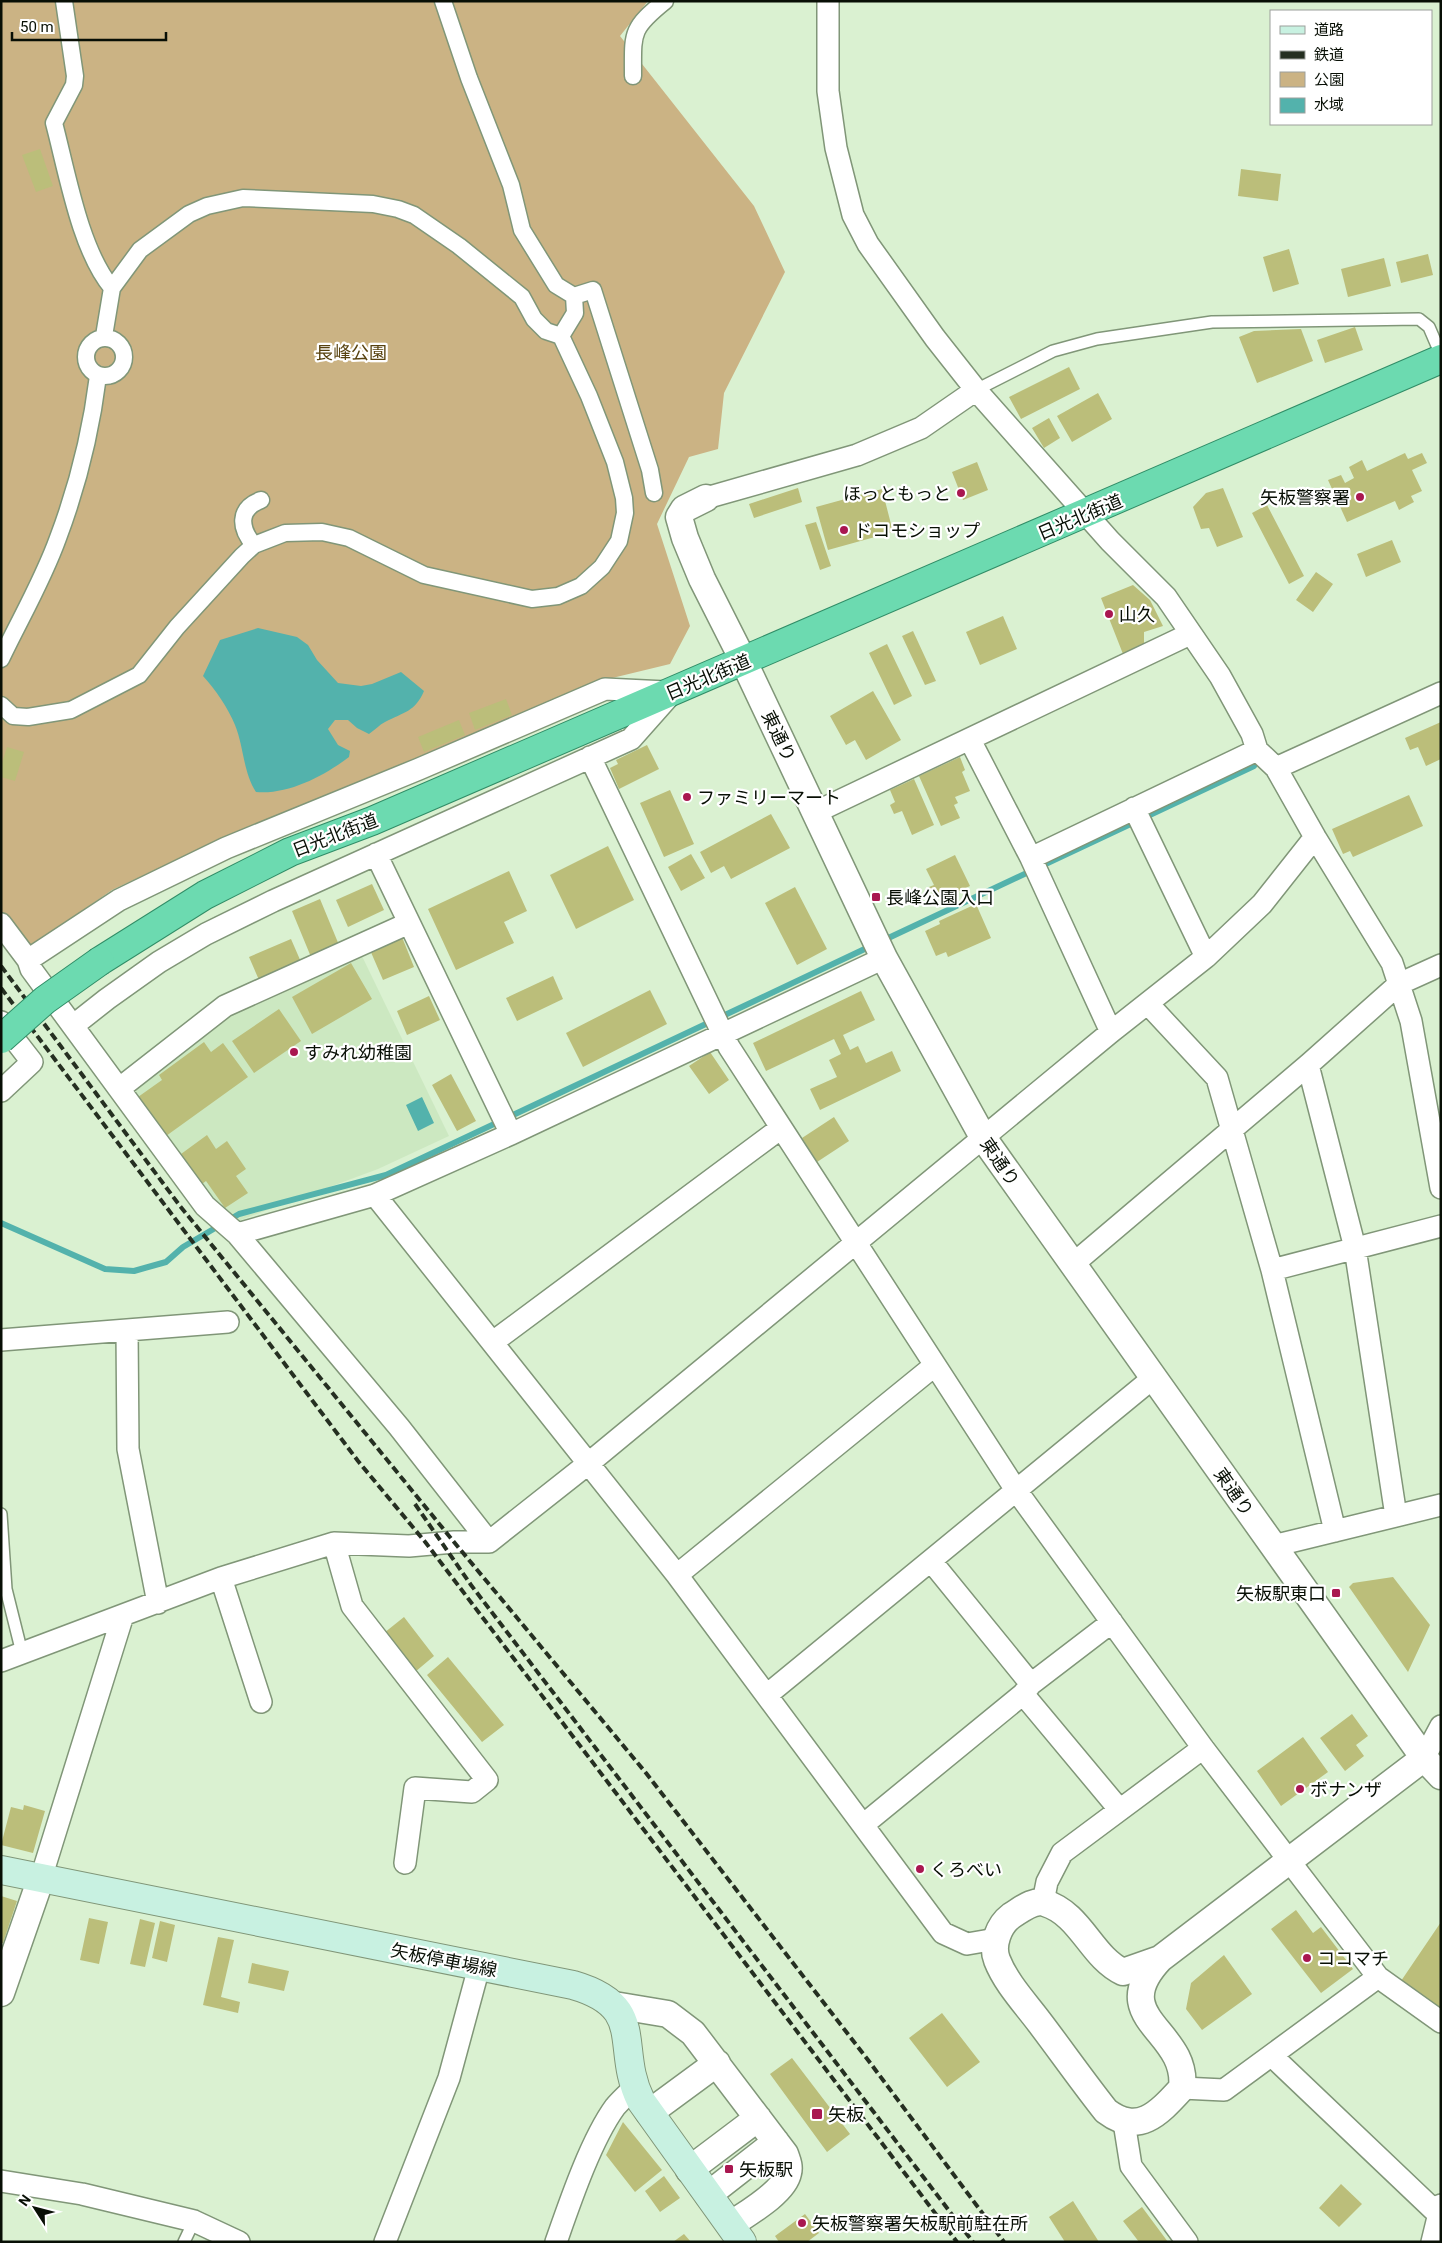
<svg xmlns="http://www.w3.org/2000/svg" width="1442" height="2243" font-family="Roboto,'Noto Sans JP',sans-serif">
  <rect width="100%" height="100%" fill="#daf1d1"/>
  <path fill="#cce8c1" d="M360,952L449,1136L378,1169L238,1221L211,1203L127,1091L231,1013Z"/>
  <path fill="#cbb384" d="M1,1H648L620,36L754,206L785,272L724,393L718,449L689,457L657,524L690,626L670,664L604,680L415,761L224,838L112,890L33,945L25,941L1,911Z"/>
  <path fill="#53b2ac" d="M258,628L297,637L308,645L317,660L338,683L361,686L372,684L401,672L424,691C415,712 404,712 385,722C379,725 375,730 369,734L357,728L348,720H335L328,729L338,745L350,751L349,757C324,776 288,795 256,792C243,772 244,747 235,725C228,708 216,690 203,676L220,640Z
    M422,1097L434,1123L418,1131L406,1105Z"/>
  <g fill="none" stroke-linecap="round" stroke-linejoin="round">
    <path stroke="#53b2ac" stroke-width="6" d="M882,941L1254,766
      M1,1223L105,1269L134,1271L166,1262L183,1247L239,1214L386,1175L871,946"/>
  </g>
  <path fill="#bbbe7a" d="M40,149L53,186L36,192L22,155Z
    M1241,169L1281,174L1278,201L1238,196Z
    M1289,249L1299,284L1273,292L1263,257Z
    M1428,254L1433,275L1401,283L1396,262Z
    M1384,258L1391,286L1348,297L1341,269Z
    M1355,327L1363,350L1325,363L1317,340Z
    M1301,329L1313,361L1257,383L1239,337L1254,331Z
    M1069,367L1080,389L1021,419L1009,397Z
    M1098,393L1112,419L1072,442L1057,416Z
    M1049,418L1060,438L1044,448L1032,428Z
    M1405,453L1408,459L1422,453L1427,463L1412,470L1422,491L1411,496L1414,502L1399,510L1395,501L1347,522L1328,480L1341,475L1345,483L1354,478L1349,467L1362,460L1367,471Z
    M977,462L988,490L963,500L952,472Z
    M798,488L802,502L754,518L749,504Z
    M1223,488L1243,537L1217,547L1209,528L1201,529L1193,507L1206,493Z
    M882,489L893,532L828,550L816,507Z
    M1267,505L1304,576L1289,584L1252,513Z
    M816,522L831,566L820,570L805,525Z
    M1392,540L1401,562L1366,577L1357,554Z
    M1316,572L1333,584L1313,612L1296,600Z
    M1133,585L1150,600L1163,626L1144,632V646L1123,654L1101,598Z
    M1003,616L1017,649L980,665L966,632Z
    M913,631L936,681L925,685L902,636Z
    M887,644L912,696L894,705L869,653Z
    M873,691L901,740L866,760L855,740L846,745L830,716Z
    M506,699L512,715L475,730L469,713Z
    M459,720L465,735L424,752L418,737Z
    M1441,722V759L1426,766L1418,747L1410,750L1405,738Z
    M647,745L659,769L619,789L610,768L618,764L616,760Z
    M7,747L24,752L15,781L1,777V766Z
    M960,757L965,770L962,772L970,791L955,797L958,803L954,805L960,818L941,826L919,776Z
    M914,779L934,825L912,835L902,811L894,814L890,805L895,802L890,790Z
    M670,790L694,844L664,857L640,803Z
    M1409,795L1423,826L1353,857L1350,851L1343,854L1332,829Z
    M771,814L790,848L731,879L724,866L711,873L700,852Z
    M608,846L634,900L576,929L550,875Z
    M691,854L705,878L681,891L668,867Z
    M955,855L970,886L941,900L939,895L934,897L929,887L934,885L926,869Z
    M509,871L527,911L504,922L514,943L456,970L428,909Z
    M372,884L384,910L348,927L336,900Z
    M795,887L827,949L797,965L765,903Z
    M320,899L339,945L311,957L292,911Z
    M976,904L991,938L948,957L946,952L936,956L925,931L940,924L939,921Z
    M402,937L414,967L383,980L370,950Z
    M291,939L301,962L259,980L249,957Z
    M351,963L372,999L312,1034L292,997Z
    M553,976L563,999L517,1021L506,998Z
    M650,990L667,1024L583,1067L566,1033Z
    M861,991L875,1020L843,1035L850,1050L858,1046L866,1063L892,1051L901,1071L820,1110L810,1089L837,1077L829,1060L841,1054L834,1039L766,1071L753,1043Z
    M429,996L440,1020L407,1035L397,1011Z
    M279,1009L301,1041L254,1073L232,1041Z
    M204,1042L211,1052L223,1043L248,1077L166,1136L138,1097L162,1080L159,1075Z
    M710,1052L729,1080L709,1094L689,1066Z
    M451,1074L476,1121L457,1131L432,1085Z
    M834,1117L849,1141L817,1162L802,1138Z
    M207,1135L216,1149L227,1141L246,1169L236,1176L248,1193L225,1208L206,1181L202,1184L181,1154Z
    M1393,1577L1430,1625L1408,1672L1349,1587L1353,1583Z
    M404,1617L434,1656L415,1672L384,1633Z
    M448,1657L504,1725L482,1742L427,1675Z
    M1352,1714L1368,1736L1356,1745L1364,1756L1345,1771L1320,1738Z
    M1303,1737L1328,1772L1281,1806L1257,1771Z
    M24,1805L45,1811L33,1853L1,1845L11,1807L23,1810Z
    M1,1896L17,1901L3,1943H1Z
    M1296,1910L1313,1933L1321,1927L1353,1969L1321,1993L1271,1929Z
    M89,1918L108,1922L99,1964L80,1960Z
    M140,1919L155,1923L145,1967L130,1964Z
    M160,1921L175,1925L167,1962L152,1958Z
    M1441,1922V2008L1401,1981Z
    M218,1937L234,1940L221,1997L240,2002L238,2013L203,2005Z
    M1224,1955L1252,1994L1202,2030L1186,2009L1191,1983Z
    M252,1963L289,1971L284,1991L248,1983Z
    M942,2013L980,2062L947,2087L909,2038Z
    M792,2058L850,2134L827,2152L770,2074Z
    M623,2122L662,2170L635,2192L606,2155Z
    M664,2176L680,2198L660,2212L645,2191Z
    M1341,2184L1362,2204L1339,2227L1319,2208Z
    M1073,2201L1099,2242H1065L1049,2217Z
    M1142,2207L1168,2242H1139L1123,2221Z
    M805,2214L819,2233L807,2242H779L775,2236Z
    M684,2234L691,2242H673Z"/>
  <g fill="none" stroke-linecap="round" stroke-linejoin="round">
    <g stroke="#809678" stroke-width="14">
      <path id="service" d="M976,390L1053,351L1097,339L1212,322L1419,319L1429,327L1441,355
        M1,1514L6,1589L22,1653
        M184,2242L194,2221"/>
    </g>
    <g stroke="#809678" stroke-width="19">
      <path id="pedestrian" d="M64,1L75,76L74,85L54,123C67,172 80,250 112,288
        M443,1L469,78L511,185L522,230L556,285L574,296L575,313L561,336
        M633,76C633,33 630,29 665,1
        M574,296L593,290L650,470L654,493
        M86 357a19 19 0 1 1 38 0a19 19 0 1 1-38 0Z
        M254,545C240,529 237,509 261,500
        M1,659C20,619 43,580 58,538C78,485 91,432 98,376
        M1,705L13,716L28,717L71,710L139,675L177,627L242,556L254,545L285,533L322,532L349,538L424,575L532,599L558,596L581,586L602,567L619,541L625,513L624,498L615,462L589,396L561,336L546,331L534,319L522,297L459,246L414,215L398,209L373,204L243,198L207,206L189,214L140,250L112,288L104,336"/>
    </g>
    <g stroke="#809678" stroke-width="24">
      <path id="minor" d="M828,1V91L836,148L853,215L868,244L935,338L976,390L1110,541L1166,597L1220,676L1252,734L1257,750L1276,768L1315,837L1392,963L1411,1021L1441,1188
        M706,498L857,455L921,428L976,390
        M970,740L1031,858L1111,1032
        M590,757L729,1047L1016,1490L1203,1748L1378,1977L1441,2022
        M1276,768L1441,693
        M1134,808L1206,957
        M816,812L1190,634
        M376,854L511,1134
        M1031,858L1257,750
        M1,924L28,960L31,969L205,1206L237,1234
        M28,960L119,900L226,848L419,769L605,689L666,692
        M1149,1005L1217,1078L1272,1270L1335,1531
        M1,1022L32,1062L1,1091
        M74,1025L107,999L159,962L206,934L273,901L631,739L670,695
        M1308,1065L1355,1248L1396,1516
        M120,1088L225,1006L409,923
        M375,1195L677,1575L943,1933L967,1944L996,1939
        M1072,1265L1308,1065L1399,984L1441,965
        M1272,1270L1441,1226
        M127,1330L128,1449L158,1603
        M1,1340L228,1322
        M493,1342L781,1128
        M489,1542L399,1427L237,1234L375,1195L511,1134L884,958
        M334,1543L352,1606L487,1780L472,1792L415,1788L405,1863
        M1273,1546L1441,1505
        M931,1561L1031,1684
        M677,1575L934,1366
        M221,1578L261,1702
        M1,1661L221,1578L334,1543L409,1546L454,1542H489L589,1463L1111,1032L1206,957L1262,904L1315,837
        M1023,1694L1119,1809
        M767,1695L1153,1378
        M1424,1758L1441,1726
        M863,1825L1023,1694L1031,1684L1112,1622
        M41,1878L123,1615
        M1043,1902L1047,1882L1062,1853L1203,1748
        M1272,2056L1438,2214
        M1182,2088L1224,2090L1378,1977
        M1124,2122L1131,2166L1187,2242
        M1,2181L82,2194L194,2221L239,2242
        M385,2242L449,2078L479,1967
        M556,2242C570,2202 591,2140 615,2107C621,2100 628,2094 634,2087
        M1432,2242L1441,2205"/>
    </g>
    <g stroke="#809678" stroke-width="29">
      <path id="tertiary" d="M706,498L684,509L679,517L685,538L702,579L744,662L884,958L984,1139L1424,1758L1441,1776
        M1160,1959L1123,1972C1091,1957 1081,1914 1045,1903C1033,1899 1021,1910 1011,1916C999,1925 991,1945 997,1960C1006,1983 1025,2003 1040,2023C1062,2052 1083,2082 1106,2111C1139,2136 1159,2113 1182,2088C1189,2030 1104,2019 1160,1959L1424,1758
        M1,1993L41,1878
        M614,2005L668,2014L693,2033L785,2154C787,2160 790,2166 788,2173C784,2193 746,2214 730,2225
        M649,2113L717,2063
        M689,2170L758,2118
        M708,2195L776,2142"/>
    </g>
    <g stroke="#809678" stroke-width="30">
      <path id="secondary" d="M1,1870L573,1985C649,2007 614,2047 641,2101L742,2242"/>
    </g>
    <g stroke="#318d67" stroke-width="30">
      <path id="trunk" d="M100,961L205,895L290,852L372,821L1441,359"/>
    </g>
    <use href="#service" stroke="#fff" stroke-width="11"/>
    <use href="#pedestrian" stroke="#fff" stroke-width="16"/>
    <use href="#minor" stroke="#fff" stroke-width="21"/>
    <use href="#tertiary" stroke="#fff" stroke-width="26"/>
    <use href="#secondary" stroke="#c8f1e1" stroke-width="28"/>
    <use href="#trunk" stroke="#6cdab0" stroke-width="28"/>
    <path stroke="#252f21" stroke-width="4" stroke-dasharray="8 4" stroke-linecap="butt" d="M1,966L180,1206L454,1542L646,1773L868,2060L1004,2242
      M1,988L358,1461L426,1543L957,2242
      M415,1504L471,1585L973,2242"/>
    <g stroke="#318d67" stroke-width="30" stroke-linecap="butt">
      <path id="trunk-bridge" d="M1,1039L45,1000L100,961"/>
    </g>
    <use href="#trunk-bridge" stroke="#6cdab0" stroke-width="28"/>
  </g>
  <g fill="#a91750" stroke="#fff" stroke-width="2">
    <circle cx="961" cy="493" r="5"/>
    <circle cx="1360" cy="497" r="5"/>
    <circle cx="844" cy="530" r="5"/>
    <circle cx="1109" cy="614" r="5"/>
    <circle cx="687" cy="797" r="5"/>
    <rect x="871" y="892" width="10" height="10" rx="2.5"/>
    <circle cx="294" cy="1052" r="5"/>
    <rect x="1331" y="1588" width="10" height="10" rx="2.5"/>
    <circle cx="1300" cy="1789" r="5"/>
    <circle cx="920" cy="1869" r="5"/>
    <circle cx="1307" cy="1958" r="5"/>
    <rect x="811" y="2108" width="12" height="12" rx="2.5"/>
    <rect x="724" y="2164" width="10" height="10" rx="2.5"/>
    <circle cx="802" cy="2223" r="5"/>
  </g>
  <g text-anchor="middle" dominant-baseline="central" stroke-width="4.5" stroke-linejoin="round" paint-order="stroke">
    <g font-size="18" fill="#58420f" stroke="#fff">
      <text x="351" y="352">長峰公園</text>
    </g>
    <g font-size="18" fill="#080f05" stroke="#fff" text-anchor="start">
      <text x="951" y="493" text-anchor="end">ほっともっと</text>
      <text x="1350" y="497" text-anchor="end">矢板警察署</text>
      <text x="854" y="530">ドコモショップ</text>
      <text x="1119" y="614">山久</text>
      <text x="697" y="797">ファミリーマート</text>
      <text x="886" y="897">長峰公園入口</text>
      <text x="304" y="1052">すみれ幼稚園</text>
      <text x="1326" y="1593" text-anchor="end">矢板駅東口</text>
      <text x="1310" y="1789">ボナンザ</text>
      <text x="930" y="1869">くろべい</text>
      <text x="1317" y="1958">ココマチ</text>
      <text x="828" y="2114">矢板</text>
      <text x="739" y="2169">矢板駅</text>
      <text x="812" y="2223">矢板警察署矢板駅前駐在所</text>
    </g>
    <g font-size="18" fill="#080f05" stroke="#fff">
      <text transform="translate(1080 517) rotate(-23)">日光北街道</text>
      <text transform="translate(708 677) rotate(-23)">日光北街道</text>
      <text transform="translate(779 736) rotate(64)">東通り</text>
      <text transform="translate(335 835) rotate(-21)">日光北街道</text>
      <text transform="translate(1000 1162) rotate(56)">東通り</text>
      <text transform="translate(1234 1492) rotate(55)">東通り</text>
      <text transform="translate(444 1960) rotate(11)">矢板停車場線</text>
    </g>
  </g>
  <rect width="1442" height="2243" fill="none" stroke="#080f05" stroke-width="5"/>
  <rect x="1270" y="10" width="162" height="115" fill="#ffffff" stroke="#9c9f9b"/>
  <rect x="1280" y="26" width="25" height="8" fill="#c8f1e1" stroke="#9c9f9b"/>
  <text x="1314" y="35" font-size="15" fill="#080f05">道路</text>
  <rect x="1280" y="51" width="25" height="8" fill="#252f21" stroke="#9c9f9b"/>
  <text x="1314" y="60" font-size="15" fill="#080f05">鉄道</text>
  <rect x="1280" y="72" width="25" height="15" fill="#cbb384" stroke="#9c9f9b"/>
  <text x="1314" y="85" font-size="15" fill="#080f05">公園</text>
  <rect x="1280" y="98" width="25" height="15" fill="#53b2ac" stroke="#9c9f9b"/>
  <text x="1314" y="110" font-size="15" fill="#080f05">水域</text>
  <g transform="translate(35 2208) rotate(306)" stroke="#ffffff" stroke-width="4" paint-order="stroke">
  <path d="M0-4L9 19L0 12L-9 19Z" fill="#080f05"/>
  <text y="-8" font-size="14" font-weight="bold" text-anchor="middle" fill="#080f05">N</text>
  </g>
  <path d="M12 32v8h154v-8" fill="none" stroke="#080f05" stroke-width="2.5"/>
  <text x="20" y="32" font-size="15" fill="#080f05" stroke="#ffffff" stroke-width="4" paint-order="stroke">50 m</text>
</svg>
